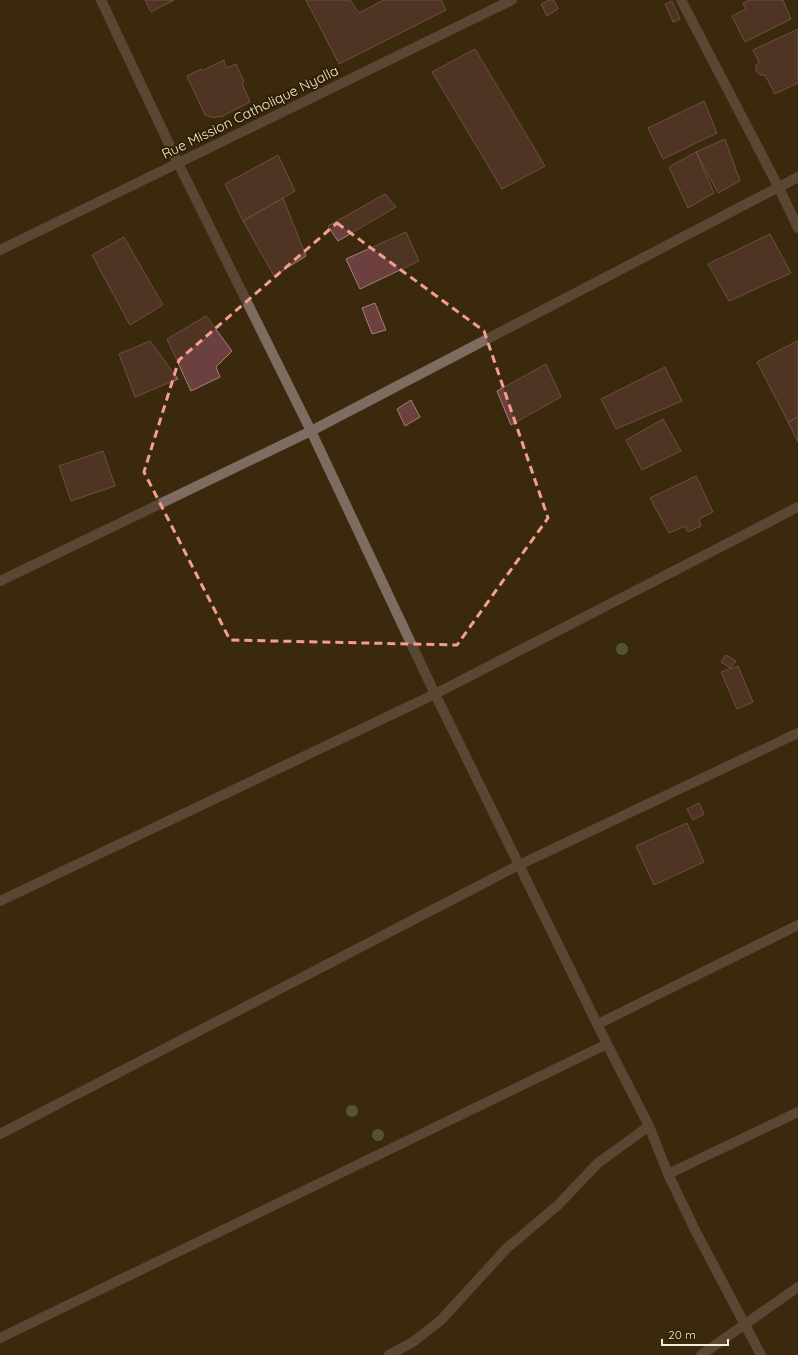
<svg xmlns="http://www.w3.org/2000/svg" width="798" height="1355" font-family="Quicksand,sans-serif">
  <rect width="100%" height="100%" fill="#3a290c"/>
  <path fill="#6c403e" stroke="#a67e7c" d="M145,0H174L151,12Z
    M306,0H350L359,13L384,0H441L446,10L339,64Z
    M549,0H554L558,9L547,16L541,4Z
    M750,0H783L791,19L745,42L732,16L746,9L743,3Z
    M672,1L680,19L673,22L665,4Z
    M798,29V83L775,94L765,75H760L756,71V66L759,62L753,50Z
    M475,49L545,166L502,189L432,72Z
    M224,60L226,68L236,64L244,82L242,83L250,102L221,117L220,116L213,118L205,115L187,76L201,69L202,71Z
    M704,101L717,133L663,159L648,128Z
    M725,139L740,181L718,193L696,152Z
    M696,152L714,193L688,208L669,167Z
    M278,155L295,191L243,221L225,184Z
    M385,194L396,207L338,241L328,226Z
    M283,198L306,256L274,276L243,221Z
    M406,232L419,261L360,289L346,259Z
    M770,234L791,273L729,301L708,264Z
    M124,237L163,305L130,325L92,255Z
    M375,303L386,330L372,334L362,308Z
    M206,316L232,351L216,367L220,377L191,391L167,339Z
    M150,341L178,379L135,397L119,354Z
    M797,341L798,343V417L788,422L757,362Z
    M546,364L561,397L511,425L497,391Z
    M665,367L682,401L616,429L601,399Z
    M411,400L420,417L405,426L397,409Z
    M798,417V442L788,422Z
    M663,419L681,451L642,470L626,440Z
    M103,451L115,486L71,501L59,466Z
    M696,476L713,512L699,519L701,526L688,532L685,526L669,533L650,498Z
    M726,655L736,661L730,668L721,662Z
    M738,666L753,702L737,709L721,672Z
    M699,803L704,814L693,820L687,809Z
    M687,823L704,862L654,885L636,846Z"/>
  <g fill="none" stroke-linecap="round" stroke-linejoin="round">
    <path stroke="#7e6b62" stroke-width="10" d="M101,0L178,163L311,431L435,694L607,1044L649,1126L668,1174L696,1232L761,1355
      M681,0L778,186L798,228
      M0,250L512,0
      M0,581L311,431L798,177
      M0,901L435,694L798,507
      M598,1024L798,925
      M0,1134L519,865L798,733
      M668,1174L798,1112
      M0,1338L607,1044
      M389,1355L413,1342L441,1320L506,1249L558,1205L598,1163L649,1126
      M701,1355L798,1287"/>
  </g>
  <g fill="#708b63">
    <circle cx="622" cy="649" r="6"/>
    <circle cx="352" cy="1111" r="6"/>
    <circle cx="378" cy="1135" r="6"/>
  </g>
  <path d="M0 0H798V1355H0ZM337,223L484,331L548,518L457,645L230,640L144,472L179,360Z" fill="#3a290c" fill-opacity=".55" fill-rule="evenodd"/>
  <path fill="none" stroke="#f59d8f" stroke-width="3" stroke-dasharray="8 5" stroke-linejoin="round" d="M337,223L484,331L548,518L457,645L230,640L144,472L179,360Z"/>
  <g text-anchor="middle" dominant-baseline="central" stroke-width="4" stroke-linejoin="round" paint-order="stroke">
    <g font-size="14" fill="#f5ebda" stroke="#2f1f02">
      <text transform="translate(250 112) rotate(-26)">Rue Mission Catholique Nyalla</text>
    </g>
  </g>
  <path d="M662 1339v6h66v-6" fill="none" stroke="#f5ebda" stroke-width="2"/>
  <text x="668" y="1339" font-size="12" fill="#f5ebda" stroke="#2f1f02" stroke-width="3" paint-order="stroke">20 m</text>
</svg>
